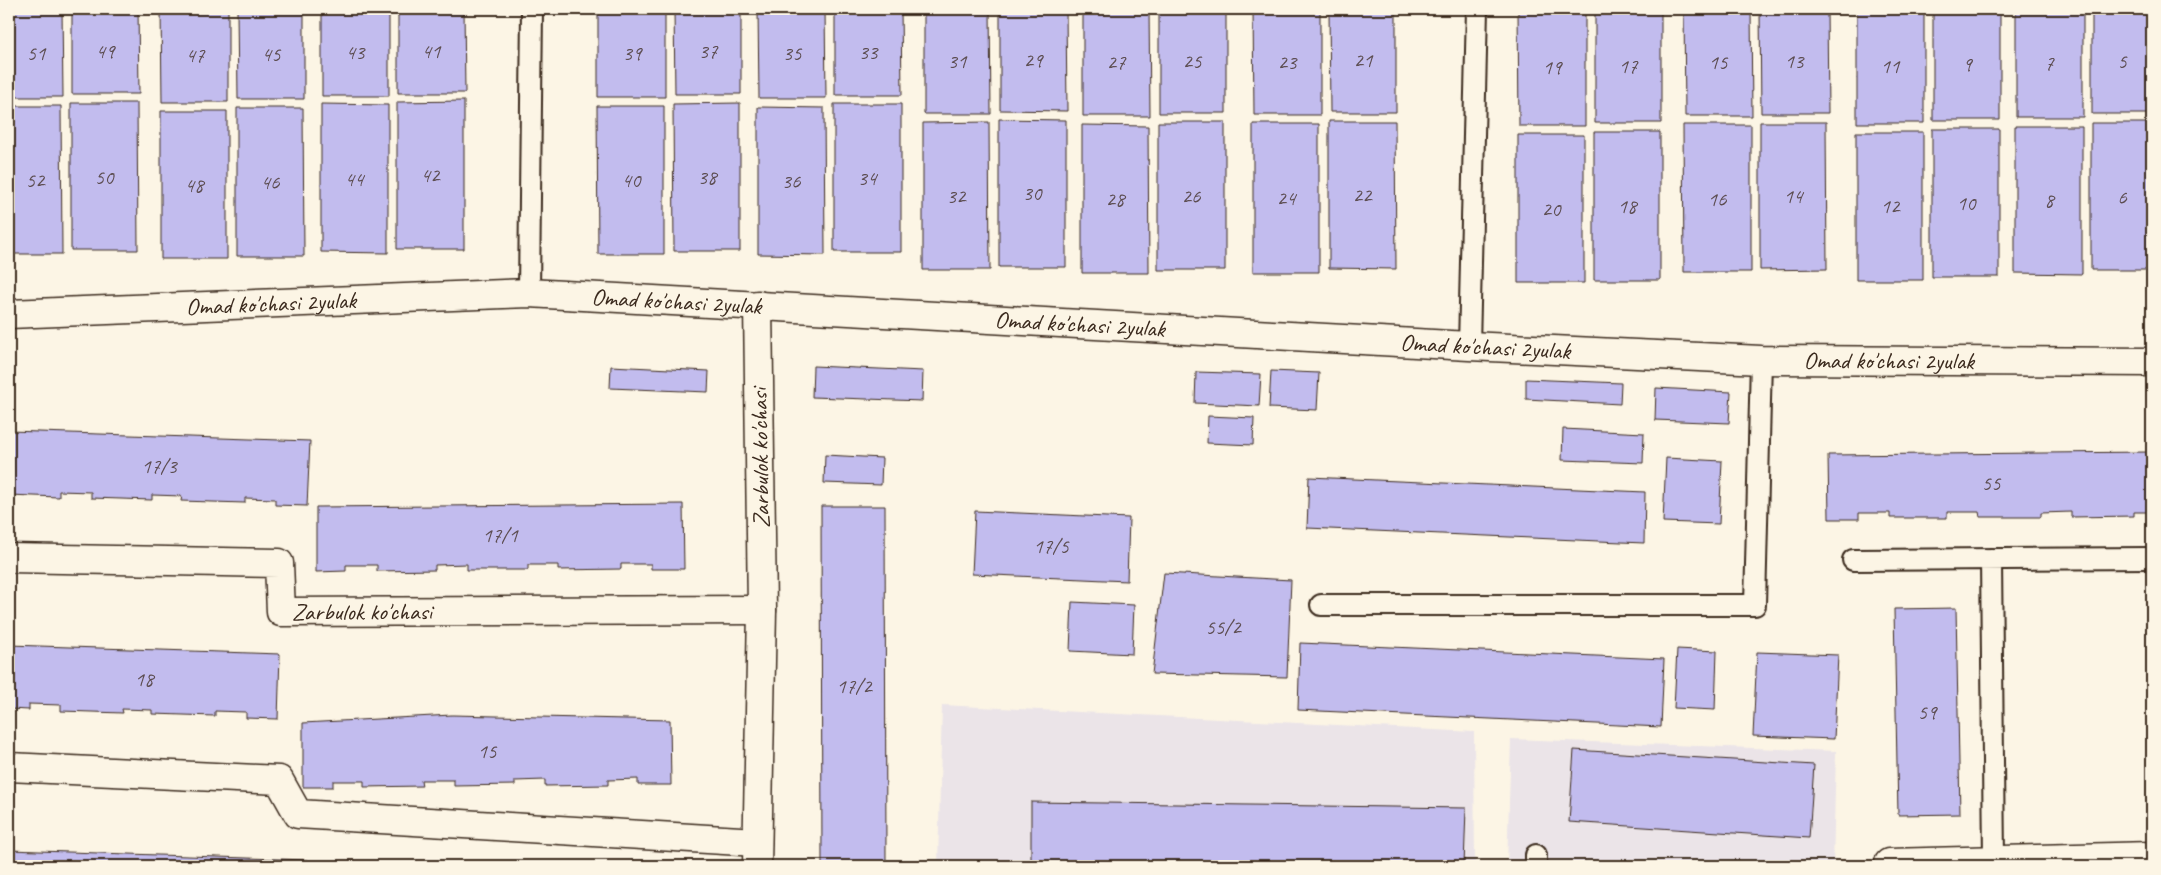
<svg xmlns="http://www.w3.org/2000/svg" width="2161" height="875" font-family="Caveat,sans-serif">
  <rect width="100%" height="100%" fill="#fcf5e5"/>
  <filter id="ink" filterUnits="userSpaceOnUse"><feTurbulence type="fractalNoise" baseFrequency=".02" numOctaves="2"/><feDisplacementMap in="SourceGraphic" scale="10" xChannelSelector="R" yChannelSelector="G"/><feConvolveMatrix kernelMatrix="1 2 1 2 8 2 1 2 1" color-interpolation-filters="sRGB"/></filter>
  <g filter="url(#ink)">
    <path fill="#ebe4e8" d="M942,705L1474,732L1475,866H938Z
      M1511,739L1836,751L1833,866H1507Z"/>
    <path fill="#c2bcee" stroke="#3b2a1e" d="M9,9H62L63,97H9Z
      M72,9H138L139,94H72Z
      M161,9H228V102H162Z
      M237,9H304V99H238Z
      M322,9H389V96H322Z
      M398,9H464L465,93H398Z
      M598,9H665V97H598Z
      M674,9H741V94H675Z
      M758,9H825L826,98H759Z
      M835,9H901L902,95H835Z
      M924,9H990L991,114H924Z
      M1000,9H1066L1067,111L1000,110Z
      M1083,9H1149L1150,116H1083Z
      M1159,9H1226V113H1159Z
      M1253,9H1320V115H1254Z
      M1329,9H1396V112H1330Z
      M1518,9H1585V126H1519Z
      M1595,9H1661V123H1595Z
      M1684,9H1751L1752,116H1685Z
      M1760,9H1827L1828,113H1761Z
      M1857,9H1924V123H1857Z
      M1933,9H2000V120H1933Z
      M2016,9H2083V117H2016Z
      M2092,9H2152V114H2092Z
      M464,101V249H397V102Z
      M71,103H137L138,250H71Z
      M740,103V251H674L673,104Z
      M321,104L388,105V253L321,252Z
      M834,104H901V252H834Z
      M9,106H61L62,254H9Z
      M597,106H664V254H598Z
      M758,107L824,108L825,255L758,254Z
      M237,108H303L304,256H237Z
      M161,111H227V259H161Z
      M999,119L1066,120V267H999Z
      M1329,121H1395L1396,269L1329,268Z
      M989,122L990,270H923V123Z
      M1158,122H1225V270H1158Z
      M1760,122H1826L1827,269L1760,270Z
      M2091,123H2152V270H2091Z
      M1253,124H1319V272H1253Z
      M1082,125L1148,126L1149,273H1082Z
      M1683,125H1751V272H1684Z
      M2015,126H2082V274L2015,273Z
      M1932,129H1999V277H1932Z
      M1594,132H1660V280H1594Z
      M1856,132H1923V280H1856Z
      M1518,135H1584V283H1518Z
      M611,366L709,371L708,392L610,388Z
      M813,366L923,371L922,401L812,397Z
      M1271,371L1319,373L1317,410L1269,408Z
      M1196,372L1261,374L1259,406L1195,403Z
      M1526,379L1621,383L1620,404L1526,399Z
      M1656,388L1731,392L1729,423L1655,420Z
      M1208,416L1254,418L1253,445L1207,443Z
      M1563,429L1644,433L1643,463L1562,460Z
      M9,431L310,441L307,506L275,505V499L245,498V503L181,501L182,496L152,495V500L91,498V492L59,491V497L9,495Z
      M2152,452V512H2134V516L2071,517V512L2041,513V517H1980L1979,512H1947V518H1890V513H1859V519H1829L1828,455Z
      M825,455L882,458L881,485L824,483Z
      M1666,458L1722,461L1719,524L1663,522Z
      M1309,477L1645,492L1644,543L1307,528Z
      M683,504L684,569H651V564H621V569L558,570V565H528V570H467V564L435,565V570L377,571V565H346V571L316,572V507Z
      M821,506H885L886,866H822Z
      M975,511L1129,518L1127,581L972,574Z
      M1164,573L1291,580L1287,677L1152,674Z
      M1072,602L1134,605L1132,654L1070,651Z
      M1956,608L1960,814L1898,815L1894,609Z
      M1300,643L1664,659L1661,727L1298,710Z
      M9,645L280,654L278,719L246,718V712L215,711V716L152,714V710L122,709L123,713L61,711V705L29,704V710L9,709Z
      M1677,649L1717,651L1715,710L1674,708Z
      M1757,652L1838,655L1834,739L1753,736Z
      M452,715L670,720L671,785H638V779L608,780V785L545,786V780L515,781V785L454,786V780H421L422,786L364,787V781H333V787H303V723Z
      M1574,750L1814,765L1809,838L1569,822Z
      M1031,802L1466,808L1464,866H1031Z
      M9,850L307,860L306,866H9Z"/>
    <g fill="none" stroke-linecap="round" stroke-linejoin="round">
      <g stroke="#3b2a1e" stroke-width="24">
        <path id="lane" d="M529,293L532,9
          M1469,346L1477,9
          M1991,559L1994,860
          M1853,560L2152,558
          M1321,605H1755L1761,360
          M1536,855V866"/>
      </g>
      <g stroke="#3b2a1e" stroke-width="31">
        <g id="street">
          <path id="s1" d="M9,314L529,293L1469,346L1761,360L2152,362"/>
          <path id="s2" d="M9,558L279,563L281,612L762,610"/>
          <path d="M9,767L279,780L298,814L757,842"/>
          <path d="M1889,863L2152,856"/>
          <path d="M757,866L762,610L758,305"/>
        </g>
      </g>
      <use href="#lane" stroke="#fcf5e5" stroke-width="20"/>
      <use href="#street" stroke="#fcf5e5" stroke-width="28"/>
    </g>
  </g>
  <g text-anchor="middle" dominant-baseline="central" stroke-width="4" stroke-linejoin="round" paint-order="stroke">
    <g font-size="21" fill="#5d4e52">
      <text x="105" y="51">49</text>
      <text x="431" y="51">41</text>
      <text x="708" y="51">37</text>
      <text x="355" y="52">43</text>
      <text x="868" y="52">33</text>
      <text x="36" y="53">51</text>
      <text x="632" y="53">39</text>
      <text x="792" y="53">35</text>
      <text x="271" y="54">45</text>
      <text x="195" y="55">47</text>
      <text x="1033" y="60">29</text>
      <text x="1363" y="60">21</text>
      <text x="957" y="61">31</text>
      <text x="1192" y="61">25</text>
      <text x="1794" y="61">13</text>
      <text x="2122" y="61">5</text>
      <text x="1116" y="62">27</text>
      <text x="1287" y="62">23</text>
      <text x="1718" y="62">15</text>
      <text x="2049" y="63">7</text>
      <text x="1967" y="64">9</text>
      <text x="1628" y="66">17</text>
      <text x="1890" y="66">11</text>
      <text x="1552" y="67">19</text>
      <text x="430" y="175">42</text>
      <text x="104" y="177">50</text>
      <text x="707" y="177">38</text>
      <text x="867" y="178">34</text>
      <text x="354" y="179">44</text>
      <text x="35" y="180">52</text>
      <text x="631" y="180">40</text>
      <text x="791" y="181">36</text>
      <text x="270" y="182">46</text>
      <text x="194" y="185">48</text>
      <text x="1032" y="193">30</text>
      <text x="1362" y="195">22</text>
      <text x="956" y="196">32</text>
      <text x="1191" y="196">26</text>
      <text x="1793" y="196">14</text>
      <text x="2122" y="197">6</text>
      <text x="1286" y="198">24</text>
      <text x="1115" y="199">28</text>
      <text x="1717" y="199">16</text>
      <text x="2049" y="200">8</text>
      <text x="1966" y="203">10</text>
      <text x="1627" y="206">18</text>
      <text x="1890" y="206">12</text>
      <text x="1551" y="209">20</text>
      <text x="159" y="466">17/3</text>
      <text x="1991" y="483">55</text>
      <text x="500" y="535">17/1</text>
      <text x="1051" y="546">17/5</text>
      <text x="1223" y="627">55/2</text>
      <text x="144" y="679">18</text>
      <text x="854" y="686">17/2</text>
      <text x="1927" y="712">59</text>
      <text x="487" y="751">15</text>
    </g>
    <g font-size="24" fill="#3b2a1e" stroke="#fcf5e5">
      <text stroke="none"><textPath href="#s1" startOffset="668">Omad ko'chasi 2yulak</textPath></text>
      <text stroke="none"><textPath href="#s1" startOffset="262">Omad ko'chasi 2yulak</textPath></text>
      <text stroke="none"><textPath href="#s1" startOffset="1072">Omad ko'chasi 2yulak</textPath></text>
      <text stroke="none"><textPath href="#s1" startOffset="1478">Omad ko'chasi 2yulak</textPath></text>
      <text stroke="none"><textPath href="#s1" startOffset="1882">Omad ko'chasi 2yulak</textPath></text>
      <text transform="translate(760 458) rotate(-91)">Zarbulok ko'chasi</text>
      <text stroke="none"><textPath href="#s2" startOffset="400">Zarbulok ko'chasi</textPath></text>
    </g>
  </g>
  <rect width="2161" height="875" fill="none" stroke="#fcf5e5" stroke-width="30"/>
  <rect x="15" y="15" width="2131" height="845" fill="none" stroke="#3b2a1e" stroke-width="2" filter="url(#ink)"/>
</svg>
